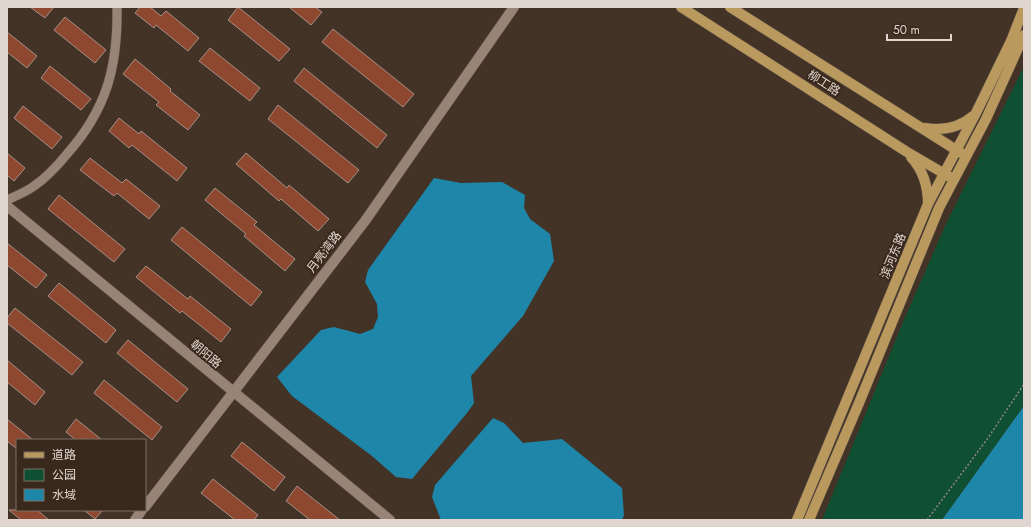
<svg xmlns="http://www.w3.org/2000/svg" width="1031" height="527" font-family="Jost,'Noto Sans SC',sans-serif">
  <rect width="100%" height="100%" fill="#433327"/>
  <path fill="#0f5033" d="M1024,66V406L942,520H822L903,322L946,224Z"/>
  <path fill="#1e86a8" d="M434,178L461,183L502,182L525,195L524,208L530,219L550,234L554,261L523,316L471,376L474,403L467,413L412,479L396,477L372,456L292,396L277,377L321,330L334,327L360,334L373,329L378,317L377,304L365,282L368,270Z
    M1024,406V520H942Z
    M493,418L504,423L523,443L562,439L622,488L624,515L622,520H441L432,497L435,485Z"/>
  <path fill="#8e482f" stroke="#a78f87" d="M30,7H54L45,18Z
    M140,7H150L161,16L166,11L199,38L188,51L156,25L154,28L135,13Z
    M238,7L290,49L279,61L228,20Z
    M289,7H315L322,12L311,25Z
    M65,17L106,50L95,63L54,30Z
    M333,29L414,94L403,107L322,42Z
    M7,32L37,56L27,68L7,52Z
    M210,48L260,88L250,101L199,61Z
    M135,59L171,89L170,91L200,115L188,130L156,105L159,102L123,74Z
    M50,66L91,99L81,110L41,78Z
    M304,68L387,135L377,148L294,81Z
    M278,105L359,170L348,183L268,119Z
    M23,106L62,137L52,149L14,118Z
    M119,118L139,134L141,131L187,168L177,181L132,145L129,148L109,131Z
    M7,153L25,168L14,181L7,175Z
    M246,153L287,188L289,185L329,219L318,231L281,199L279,201L236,164Z
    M90,158L122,183L126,179L160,206L149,219L117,193L114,196L80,170Z
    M215,188L257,222L254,225L295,259L285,271L244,236L246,234L205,200Z
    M59,195L125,249L114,262L48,209Z
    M182,227L262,292L251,306L171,240Z
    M7,243L47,275L36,288L7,265Z
    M146,266L188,299L190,296L231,329L221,342L182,311L180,313L136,277Z
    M59,283L116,330L106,343L48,296Z
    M15,308L83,362L72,375L7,323V318Z
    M128,340L188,389L177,402L117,353Z
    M7,360L45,392L35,405L7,382Z
    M104,380L162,427L152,440L94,393Z
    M7,419L33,440H17V449L7,441Z
    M76,419L102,440H76L66,432Z
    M242,442L285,477L274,491L231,456Z
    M213,479L258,515L254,520H235L201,493Z
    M297,486L340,520H310L286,501Z
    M9,510H37L49,520H21Z
    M84,510H103L95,519Z"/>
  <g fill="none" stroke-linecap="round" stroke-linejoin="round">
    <g stroke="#5d4f45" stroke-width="10">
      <path id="street" d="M7,200C16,196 26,192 34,186C46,178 58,165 67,154C107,109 118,66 117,7"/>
    </g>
    <g stroke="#5d4f45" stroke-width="11">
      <path id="secondary" d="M7,206L390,520
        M145,507L365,221L514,7
        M135,520L142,510"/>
    </g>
    <g stroke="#5d4f45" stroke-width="11">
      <path id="primary" d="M681,7L907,152L950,177
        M730,7L961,153
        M925,128C943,131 959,128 973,116
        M911,157C923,170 928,186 928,204
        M797,520L928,204L976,113L1011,41L1024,8
        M809,520L859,403L939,208L986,119L1024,35"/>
    </g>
    <path stroke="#94867d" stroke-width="1.5" stroke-dasharray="2 2" stroke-linecap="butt" d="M927,520L988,438L1024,384"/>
    <use href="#street" stroke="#978476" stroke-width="9"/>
    <use href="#secondary" stroke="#978476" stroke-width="10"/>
    <use href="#primary" stroke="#ba995f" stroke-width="10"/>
  </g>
  <g text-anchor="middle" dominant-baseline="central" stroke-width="4" stroke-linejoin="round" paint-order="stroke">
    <g font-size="12" fill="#e1d6cf" stroke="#39291d">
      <text transform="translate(824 83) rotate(33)">柳工路</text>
      <text transform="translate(324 252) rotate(-53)">月亮湾路</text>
      <text transform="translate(893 256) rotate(-68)">滨河东路</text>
      <text transform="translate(206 354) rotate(40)">朝阳路</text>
    </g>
  </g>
  <rect width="1031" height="527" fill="none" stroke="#e1d6cf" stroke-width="16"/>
  <rect x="16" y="439" width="130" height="72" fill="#39291d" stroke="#7c6e64"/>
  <rect x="24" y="452" width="20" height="6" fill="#ba995f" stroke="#7c6e64"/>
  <text x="52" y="459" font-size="12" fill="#e1d6cf">道路</text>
  <rect x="24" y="469" width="20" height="12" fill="#0f5033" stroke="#7c6e64"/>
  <text x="52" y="479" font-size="12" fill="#e1d6cf">公园</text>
  <rect x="24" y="489" width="20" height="12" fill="#1e86a8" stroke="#7c6e64"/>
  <text x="52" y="499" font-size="12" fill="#e1d6cf">水域</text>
  <path d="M887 34v6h64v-6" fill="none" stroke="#e1d6cf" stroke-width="2"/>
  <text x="893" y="34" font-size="12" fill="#e1d6cf" stroke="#39291d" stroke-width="3" paint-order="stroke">50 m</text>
</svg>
